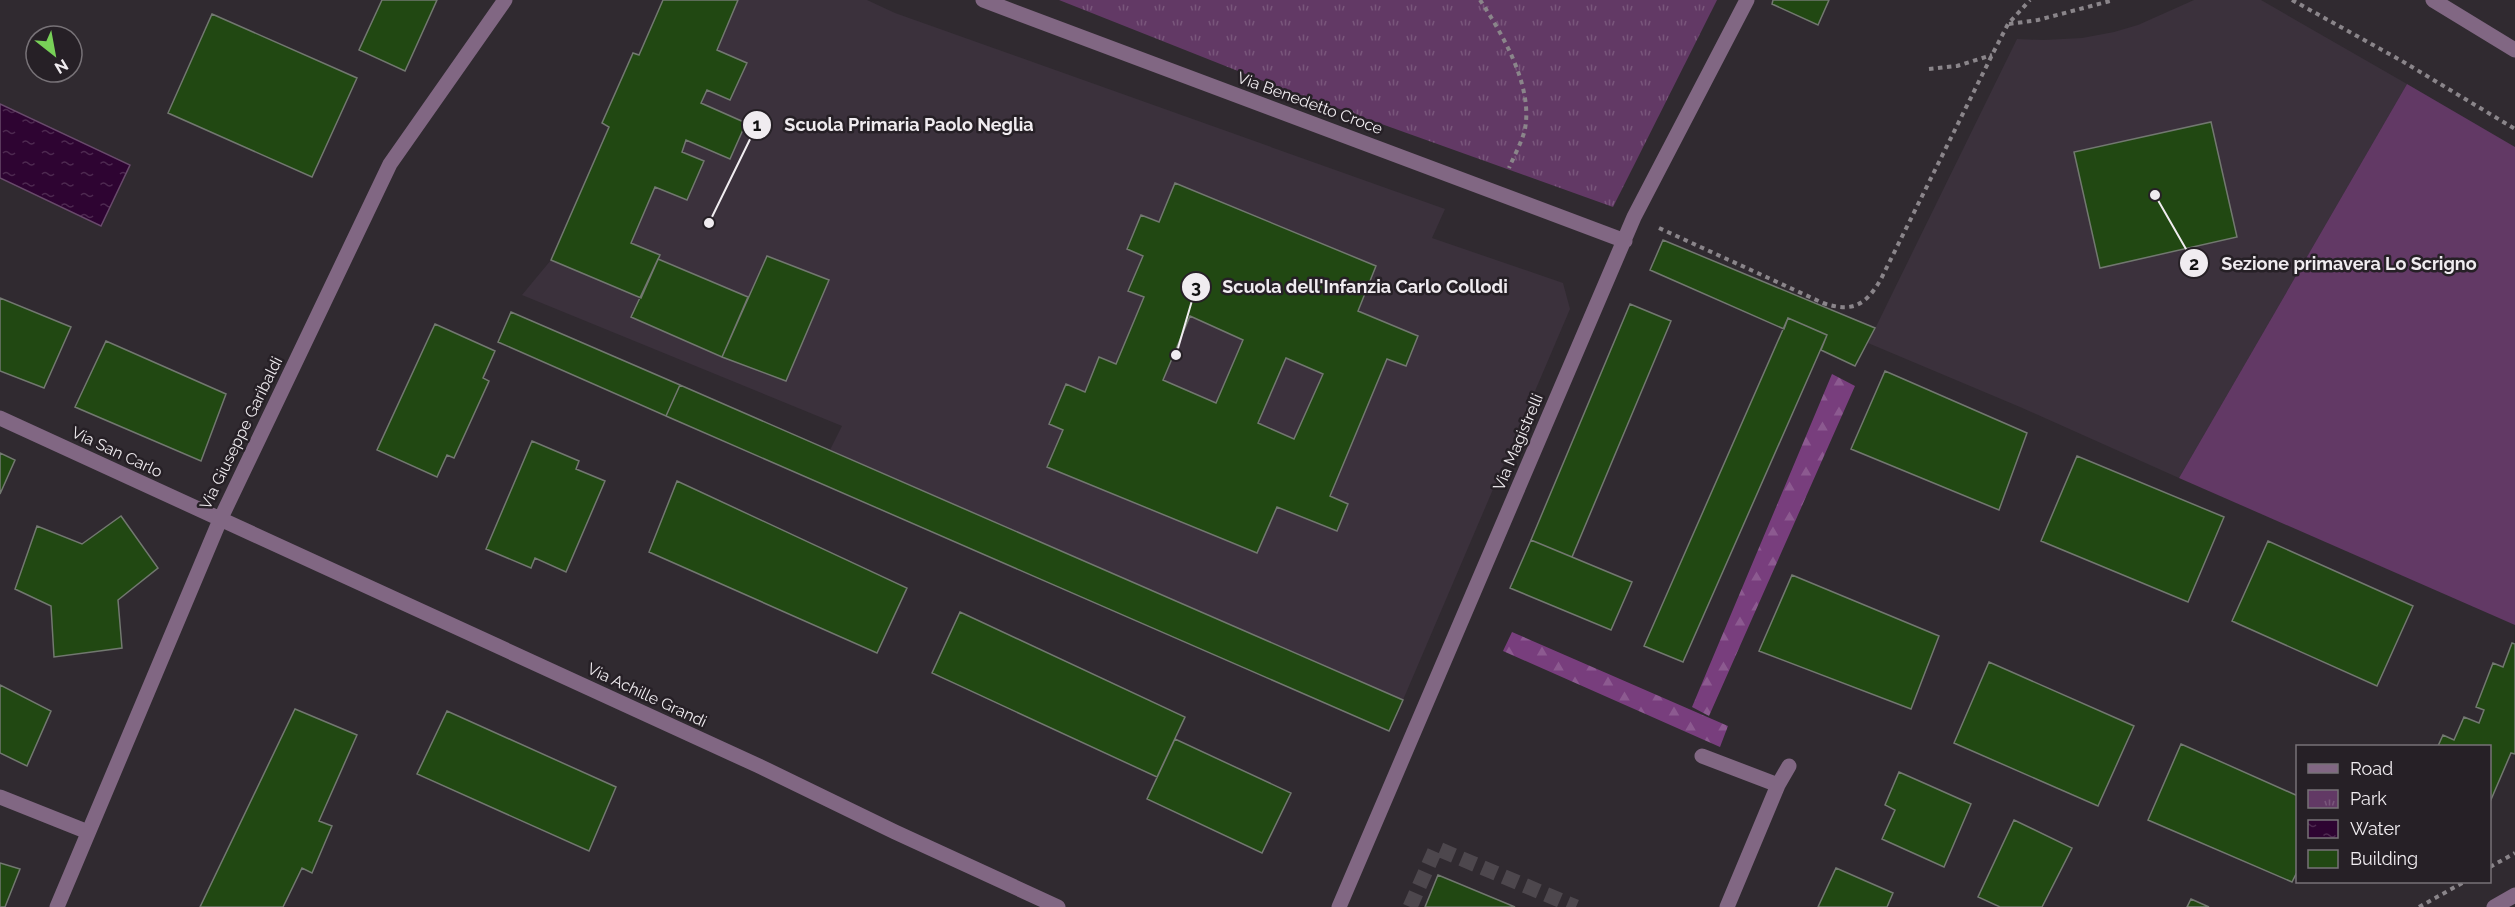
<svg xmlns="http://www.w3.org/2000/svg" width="2515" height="907" font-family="Raleway,sans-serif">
  <defs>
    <pattern id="forest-firs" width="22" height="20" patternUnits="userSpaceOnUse" patternTransform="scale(1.5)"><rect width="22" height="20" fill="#783e7d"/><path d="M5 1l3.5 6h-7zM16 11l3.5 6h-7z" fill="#8c5a90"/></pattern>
    <pattern id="park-tufts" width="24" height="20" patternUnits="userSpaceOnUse" patternTransform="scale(1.5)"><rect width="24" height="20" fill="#623965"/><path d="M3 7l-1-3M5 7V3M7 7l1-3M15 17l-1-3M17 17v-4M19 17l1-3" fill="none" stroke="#79567b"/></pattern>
    <pattern id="water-ripples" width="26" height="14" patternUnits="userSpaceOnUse" patternTransform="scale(1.5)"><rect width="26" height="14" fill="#2e0432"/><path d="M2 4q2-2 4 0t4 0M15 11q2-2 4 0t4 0" fill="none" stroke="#4d2950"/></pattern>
  </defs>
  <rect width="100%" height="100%" fill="#302a30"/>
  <path fill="#3b313c" d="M663,0H867L895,13L1445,209L1432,238L1563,283L1570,309L1403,700L830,450L842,426L522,295L551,260L609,127L602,123L633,53L639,55Z
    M2194,0H2261L2407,84L2179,478L2020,407L1868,343L2017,39L2044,40L2082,38L2114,32L2138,25Z"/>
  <path fill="#623965" d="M2407,84L2515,147V625L2179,478Z"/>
  <path fill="url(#forest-firs)" d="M1832,374L1855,386L1709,716L1692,707Z
    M1512,632L1728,726L1720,747L1503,651Z"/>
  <path fill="url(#park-tufts)" d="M1059,0H1717L1613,207L1281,88Z"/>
  <path fill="url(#water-ripples)" stroke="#684a6b" stroke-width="1.5" d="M0,104L130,165L101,226L0,178Z"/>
  <path fill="#214812" stroke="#727870" stroke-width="1.5" fill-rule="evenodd" d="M382,0H437L405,71L359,50Z
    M663,0H738L717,50L747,63L730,100L707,90L701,103L746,123L730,159L686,140L682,152L704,161L687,200L655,187L631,243L660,255L641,298L551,260L609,127L602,123L633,53L639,55Z
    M1773,0H1829L1818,25L1772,4Z
    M212,14L357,78L312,177L168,113Z
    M2211,122L2237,237L2100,268L2074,152Z
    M1175,183L1376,266L1358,311L1418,336L1406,366L1387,359L1330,496L1348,504L1337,531L1277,507L1257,553L1047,467L1063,430L1049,424L1066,384L1085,392L1099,357L1116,364L1144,297L1128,291L1143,256L1127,249L1141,215L1159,222ZM1190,316L1243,340L1216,403L1163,380ZM1286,358L1323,374L1294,439L1258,423Z
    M1663,240L1875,328L1855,366L1821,350L1827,335L1788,318L1784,329L1650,270Z
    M767,256L829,280L786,381L722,357Z
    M658,259L748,297L722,357L631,317Z
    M0,298L71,327L44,388L0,371Z
    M1630,304L1671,321L1572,557L1531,540Z
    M511,312L680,385L666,416L498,342Z
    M1788,318L1827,335L1683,662L1644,646Z
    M435,324L495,351L483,378L489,381L454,458L447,455L437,477L377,450Z
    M106,341L226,394L201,461L75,407Z
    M1885,371L2027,433L1999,510L1851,449Z
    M680,385L1403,700L1389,731L666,416Z
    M532,441L579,461L576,469L605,481L566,572L535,558L531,568L486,549Z
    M0,453L15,460L0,494Z
    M2077,456L2224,517L2188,602L2041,541Z
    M677,481L907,588L877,653L649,552Z
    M121,516L158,568L118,600L122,648L54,657L51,606L15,589L37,526L82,544Z
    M1531,540L1632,582L1611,630L1510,588Z
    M2268,541L2413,606L2377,686L2232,621Z
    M1792,575L1939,636L1911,709L1759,651Z
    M960,612L1185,717L1157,777L932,673Z
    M2512,643L2515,644V754L2511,753L2490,802V746H2438L2443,735L2454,740L2464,717L2479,723L2484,710L2476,707L2493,663L2503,667Z
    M1989,662L2134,726L2098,806L1954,743Z
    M0,685L51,711L27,766L0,753Z
    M295,709L357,735L319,821L332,826L312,873L302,868L283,907H200Z
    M447,711L616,787L589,851L417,774Z
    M1175,739L1291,793L1262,853L1147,799Z
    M2181,744L2298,796V870L2292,882L2148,820Z
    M1899,772L1971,804L1944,867L1882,839L1895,810L1885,805Z
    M2014,820L2072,848L2042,907H2000L1978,897Z
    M0,863L20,869L5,907H0Z
    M1836,868L1893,893L1887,907H1818Z
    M1438,875L1515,907H1425Z
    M2191,899L2209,907H2187Z"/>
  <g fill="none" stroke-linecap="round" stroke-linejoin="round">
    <path stroke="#4d474d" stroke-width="15" stroke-dasharray="15 8" stroke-linecap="butt" d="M1410,907L1436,848L1576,907"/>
    <path stroke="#8a858a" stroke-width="4" stroke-dasharray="4.5 4.5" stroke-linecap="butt" d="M1480,0C1503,35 1533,86 1525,129C1522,142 1514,156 1509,168
      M2292,0L2402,61L2515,129
      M2009,24L2038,20L2114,0
      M1929,69L1957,66L1992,55
      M1659,228L1823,303C1853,313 1866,305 1881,279L1992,55L2008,24L2030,0
      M2490,867L2515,853
      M2419,907L2464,882"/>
    <path stroke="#816783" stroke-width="15" d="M983,0L1625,241
      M2433,0L2515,50
      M0,418L759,766L895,832L1058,907
      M1702,756L1778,785
      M0,797L88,832
      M57,907L220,520L390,164L505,0
      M1339,907L1634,217L1747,0
      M1727,907L1778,785L1789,766
      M2494,907L2515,895"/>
  </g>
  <g text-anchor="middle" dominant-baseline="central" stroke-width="5" stroke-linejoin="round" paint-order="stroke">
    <g font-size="16" fill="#f0ecf0" stroke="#262026">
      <text transform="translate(1310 103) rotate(20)">Via Benedetto Croce</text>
      <text transform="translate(241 433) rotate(-64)">Via Giuseppe Garibaldi</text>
      <text transform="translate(1518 442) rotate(-67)">Via Magistrelli</text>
      <text transform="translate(117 452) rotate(25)">Via San Carlo</text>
      <text transform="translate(647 695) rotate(25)">Via Achille Grandi</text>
    </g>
  </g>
  <path fill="none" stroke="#f0ecf0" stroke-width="2" d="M709 223L757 125M2155 195L2194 263M1176 355L1196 287"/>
  <g fill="#f0ecf0" stroke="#262026" stroke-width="2">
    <circle cx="709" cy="223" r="6"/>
    <circle cx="2155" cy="195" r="6"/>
    <circle cx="1176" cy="355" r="6"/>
    <circle cx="757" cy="125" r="15"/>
    <circle cx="2194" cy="263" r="15"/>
    <circle cx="1196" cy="287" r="15"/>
  </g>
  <g font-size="18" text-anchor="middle" font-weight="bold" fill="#111">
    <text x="757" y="131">1</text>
    <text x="2194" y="270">2</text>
    <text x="1196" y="293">3</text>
  </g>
  <g font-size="18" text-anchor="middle" font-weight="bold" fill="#f0ecf0" stroke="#262026" stroke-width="5" stroke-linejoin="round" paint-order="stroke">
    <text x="909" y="131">Scuola Primaria Paolo Neglia</text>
    <text x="2349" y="270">Sezione primavera Lo Scrigno</text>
    <text x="1365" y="293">Scuola dell'Infanzia Carlo Collodi</text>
  </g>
  <rect x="2296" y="745" width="195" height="138" fill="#262026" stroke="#777277" stroke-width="1.5"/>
  <rect x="2308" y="764" width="30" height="9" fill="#816783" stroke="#777277" stroke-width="1.5"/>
  <text x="2350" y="775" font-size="18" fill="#f0ecf0">Road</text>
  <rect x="2308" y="790" width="30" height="18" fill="url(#park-tufts)" stroke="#777277" stroke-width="1.5"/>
  <text x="2350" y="805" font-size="18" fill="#f0ecf0">Park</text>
  <rect x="2308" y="820" width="30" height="18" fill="url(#water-ripples)" stroke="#777277" stroke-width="1.5"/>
  <text x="2350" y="835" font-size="18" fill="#f0ecf0">Water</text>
  <rect x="2308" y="850" width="30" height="18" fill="#214812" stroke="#777277" stroke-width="1.5"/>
  <text x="2350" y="865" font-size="18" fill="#f0ecf0">Building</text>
  <g transform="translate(54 54) rotate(149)"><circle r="28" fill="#262026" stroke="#777277" stroke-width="1.5"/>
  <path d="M0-4.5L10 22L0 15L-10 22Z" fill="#78d158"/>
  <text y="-9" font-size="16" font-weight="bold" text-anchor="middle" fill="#f0ecf0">N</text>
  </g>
</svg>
